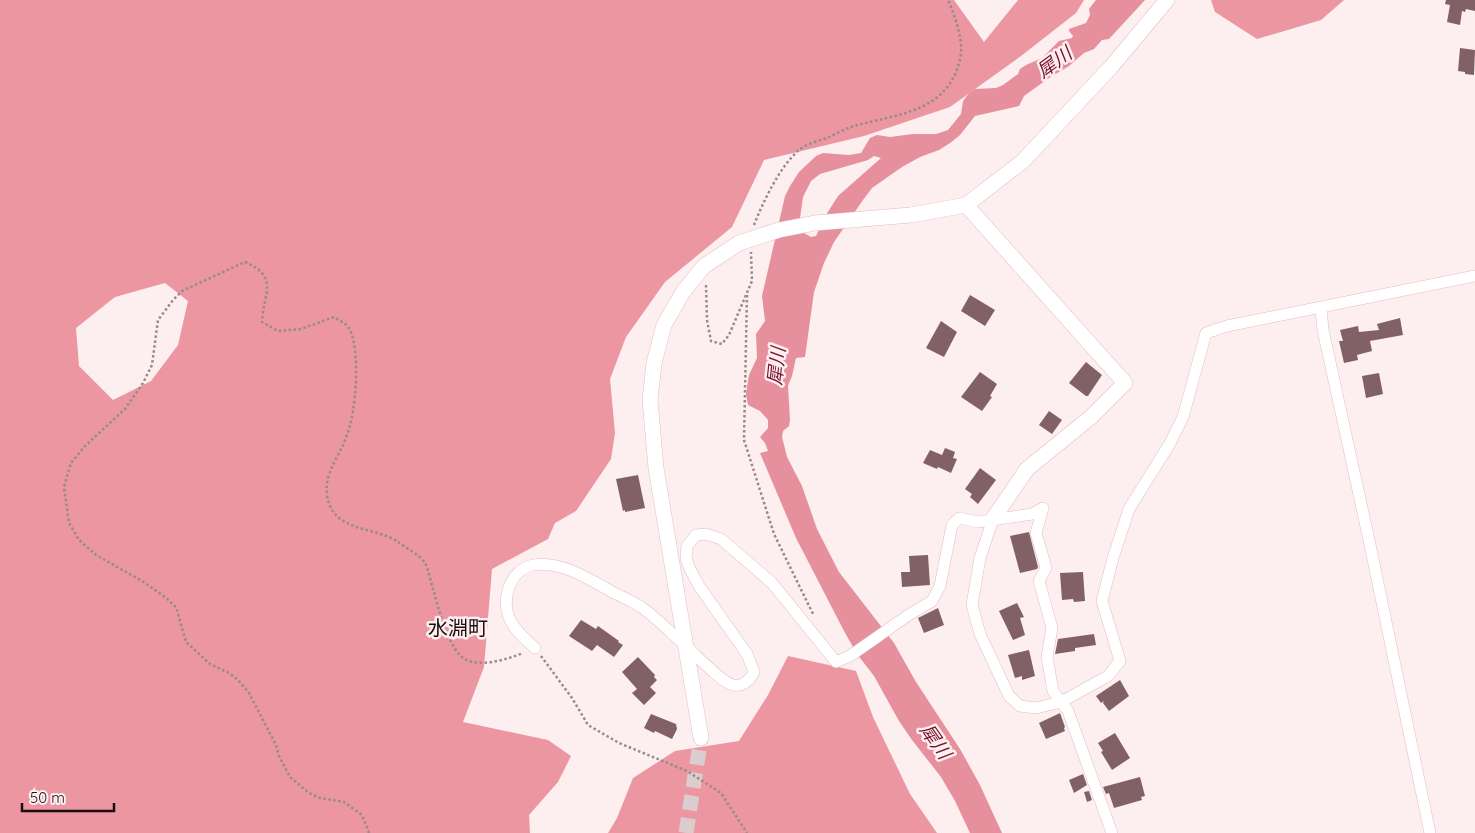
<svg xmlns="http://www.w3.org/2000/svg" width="1475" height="833" font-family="Quicksand,'Noto Sans JP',sans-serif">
  <rect width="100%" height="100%" fill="#fdeeef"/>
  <path fill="#ec96a2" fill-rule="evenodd" d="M0,0H954L984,42L1018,0H1084L1076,13L1021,56L950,107L864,136L764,160L732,227L665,282L626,337L610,379L615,433L611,459L576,511L555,523L548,539L492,569L484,667L463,722L548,740L571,756L558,782L529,815L530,833H0ZM165,283L188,301L178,345L151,381L113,400L79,366L76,328L115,297Z
    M1211,0H1344L1321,20L1257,39L1215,12Z
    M788,656L856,671L873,717L910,794L937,833H608L617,818L633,778L675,751L739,741L768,695Z"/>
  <path fill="#e5909c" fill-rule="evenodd" d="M1096,0H1145L1109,39L1102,40L1094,49L1084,53L1069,66L1049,78L1024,96L1019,106L975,116L960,135L950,143L939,150L920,157L902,167L872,188L863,200L834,242L824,263L814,292L805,357L796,358L792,376L788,386L790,420L789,426L783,431L782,437L787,457L802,486L817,529L839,572L894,643L916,682L960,749L980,785L1002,833H970L955,801L941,777L912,740L899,721L874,676L857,654L844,631L796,538L760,453L768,451L765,443L760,437L768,428V420L760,411L748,405L746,394L749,375L757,358L756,334L765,321L762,296L785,196L790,186L799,172L816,156L823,153L849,155L861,153L870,138L877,135L890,137L913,134H936L948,130L961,114L963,101L969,93L975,89L996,88L1003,85L1018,74L1020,69L1026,65L1042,58L1059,41L1072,38L1073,36L1069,31V29L1086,23L1090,15L1089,9ZM874,156L881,158L838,196L826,215L816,236L811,237L804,233L800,218L803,197L811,181L820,174L868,160Z"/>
  <path fill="#816165" d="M1446,0H1475V11L1466,9L1465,12L1462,11L1460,25L1447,22L1450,5L1445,4Z
    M1460,48L1475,50L1474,75L1465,74V72L1458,71Z
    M970,295L995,310L985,326L961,311Z
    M1400,318L1403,335L1370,341L1372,351L1357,355L1358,360L1344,363L1339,341H1343L1340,330L1358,326L1359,332L1379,330L1377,324Z
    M941,321L957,332L944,357L926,348Z
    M1086,362L1102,375L1088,396H1086L1069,383Z
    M980,372L997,384L990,396L992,397L982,411L961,397Z
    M1379,373L1383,394L1366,398L1362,376Z
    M1049,411L1062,420L1052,434L1039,425Z
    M945,448L955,452L953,458L957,459L951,473L938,467L937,469L923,463L930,450L942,455Z
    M980,468L996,480L978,504L970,497L972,494L965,489Z
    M638,475L645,508L625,512V510L623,511L616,479Z
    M1029,532L1038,567L1037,569L1020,573L1010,536Z
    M928,555L930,585L902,587L901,572H910L909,556Z
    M1083,572L1085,601L1074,602L1073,599L1062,600L1060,573Z
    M1017,603L1024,617L1020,618L1025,635L1013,640L999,611Z
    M938,608L944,625L924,633L918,618Z
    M581,620L596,629L598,626L619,641L618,642L623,645L614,657L597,645L592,651L569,636Z
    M1094,634L1096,645L1075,648V651L1055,654L1058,639Z
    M1029,650L1035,676L1022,680V676L1015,678L1008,655Z
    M638,657L655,675L654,677L657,680L650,687L656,693L644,705L632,693L637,689L622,672Z
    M1120,680L1129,696L1109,711L1103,703L1104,701L1101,703L1096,696Z
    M1060,713L1065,727L1064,728L1065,731L1046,739L1039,723Z
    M651,714L676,724L677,729L672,739L655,731L654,733L644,728Z
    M1115,733L1130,758L1112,770L1101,752L1103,751L1098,743Z
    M1083,774L1087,785L1074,793L1069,780Z
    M1140,777L1145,796L1141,797L1142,800L1114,808L1109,793L1106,794L1103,787Z
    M1089,791L1092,800L1087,802L1084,792Z"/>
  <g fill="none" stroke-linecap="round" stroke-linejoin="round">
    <path stroke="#dbccce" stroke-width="15" stroke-dasharray="15 8" stroke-linecap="butt" d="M686,833L701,738"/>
    <g stroke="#e1bdc0" stroke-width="12">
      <path id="street" d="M1321,308L1323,330L1369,540L1430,833
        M993,519L980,558L972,605L980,634L1009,696L1020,706L1036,708L1061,702L1108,676L1120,661L1102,601L1113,558L1129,509L1169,445L1183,417L1206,333L1227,326L1475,276
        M535,648C528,641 517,633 512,623C499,603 509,570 533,565C561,560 591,580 614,593C623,597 633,602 641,607C657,618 672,634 687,647C697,656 721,682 733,685C743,687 750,680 754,672L747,654L699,586L689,567L686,558L687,546L696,535L706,534L721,539L772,583L836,662L850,656L907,616L932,601L940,586L952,525L959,518L978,522L1032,514L1043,508L1036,533L1046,568L1039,581L1052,628L1047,657L1053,691L1068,711L1112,833"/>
    </g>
    <g stroke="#e1bdc0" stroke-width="16">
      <path id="secondary" d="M966,205L1125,383L1091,417L1027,469L993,519
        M911,215L966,205L1023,161L1111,67L1167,0
        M701,738L656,468L650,400L654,363L664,325L683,292L704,266L739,243"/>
    </g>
    <path stroke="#988a8b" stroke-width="2.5" stroke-dasharray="2.5 2.5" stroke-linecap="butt" d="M754,225C763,202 780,166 799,150C806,144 818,141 827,138C835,134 843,130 851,127C886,116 932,115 952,80C958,70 962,56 961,44C959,28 954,14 948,0
      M706,285L707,320L711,341L722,344L729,335L752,281L751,252
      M747,295L744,440L774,534L813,614
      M541,656L572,698L588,725L619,743L687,771L721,793L747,833
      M369,833L362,815L344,802L320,798L309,793L290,777L279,756L276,745L249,693L238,680L229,673L210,664L186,642L176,607L165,597L142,581L96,555L79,540L69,523L64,487L71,463L85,446L125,409L143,383L152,365L158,320L173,300L182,291L245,262C280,277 263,294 262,322L278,331L301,329L334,317C338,320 346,323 349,328C361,349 356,413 347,435C340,456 324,472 327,495C332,533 376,526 398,542C406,548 420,555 425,563C429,571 431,583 434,592C438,608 450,652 465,659C480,668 508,659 523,653"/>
    <use href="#street" stroke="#fff" stroke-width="11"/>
    <use href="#secondary" stroke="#fff" stroke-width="15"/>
    <g stroke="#e1bdc0" stroke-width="16" stroke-linecap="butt">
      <path id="secondary-bridge" d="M739,243L779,230L815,223L911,215"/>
    </g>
    <use href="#secondary-bridge" stroke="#fff" stroke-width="15"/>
  </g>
  <g text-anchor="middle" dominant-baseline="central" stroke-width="5" stroke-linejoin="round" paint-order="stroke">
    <g font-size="19" font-style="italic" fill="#771330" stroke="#fdeeef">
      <text transform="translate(1054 62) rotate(-36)">犀川</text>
      <text transform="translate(776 366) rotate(-84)">犀川</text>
      <text transform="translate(936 741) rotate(55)">犀川</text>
    </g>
    <g font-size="20" fill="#1a0e10" stroke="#fdeeef">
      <text x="458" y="627">水淵町</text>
    </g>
  </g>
  <path d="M22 803v8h92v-8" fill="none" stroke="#1a0e10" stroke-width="2.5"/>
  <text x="30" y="803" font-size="15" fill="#1a0e10" stroke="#fdeeef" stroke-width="4" paint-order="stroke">50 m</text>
</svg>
